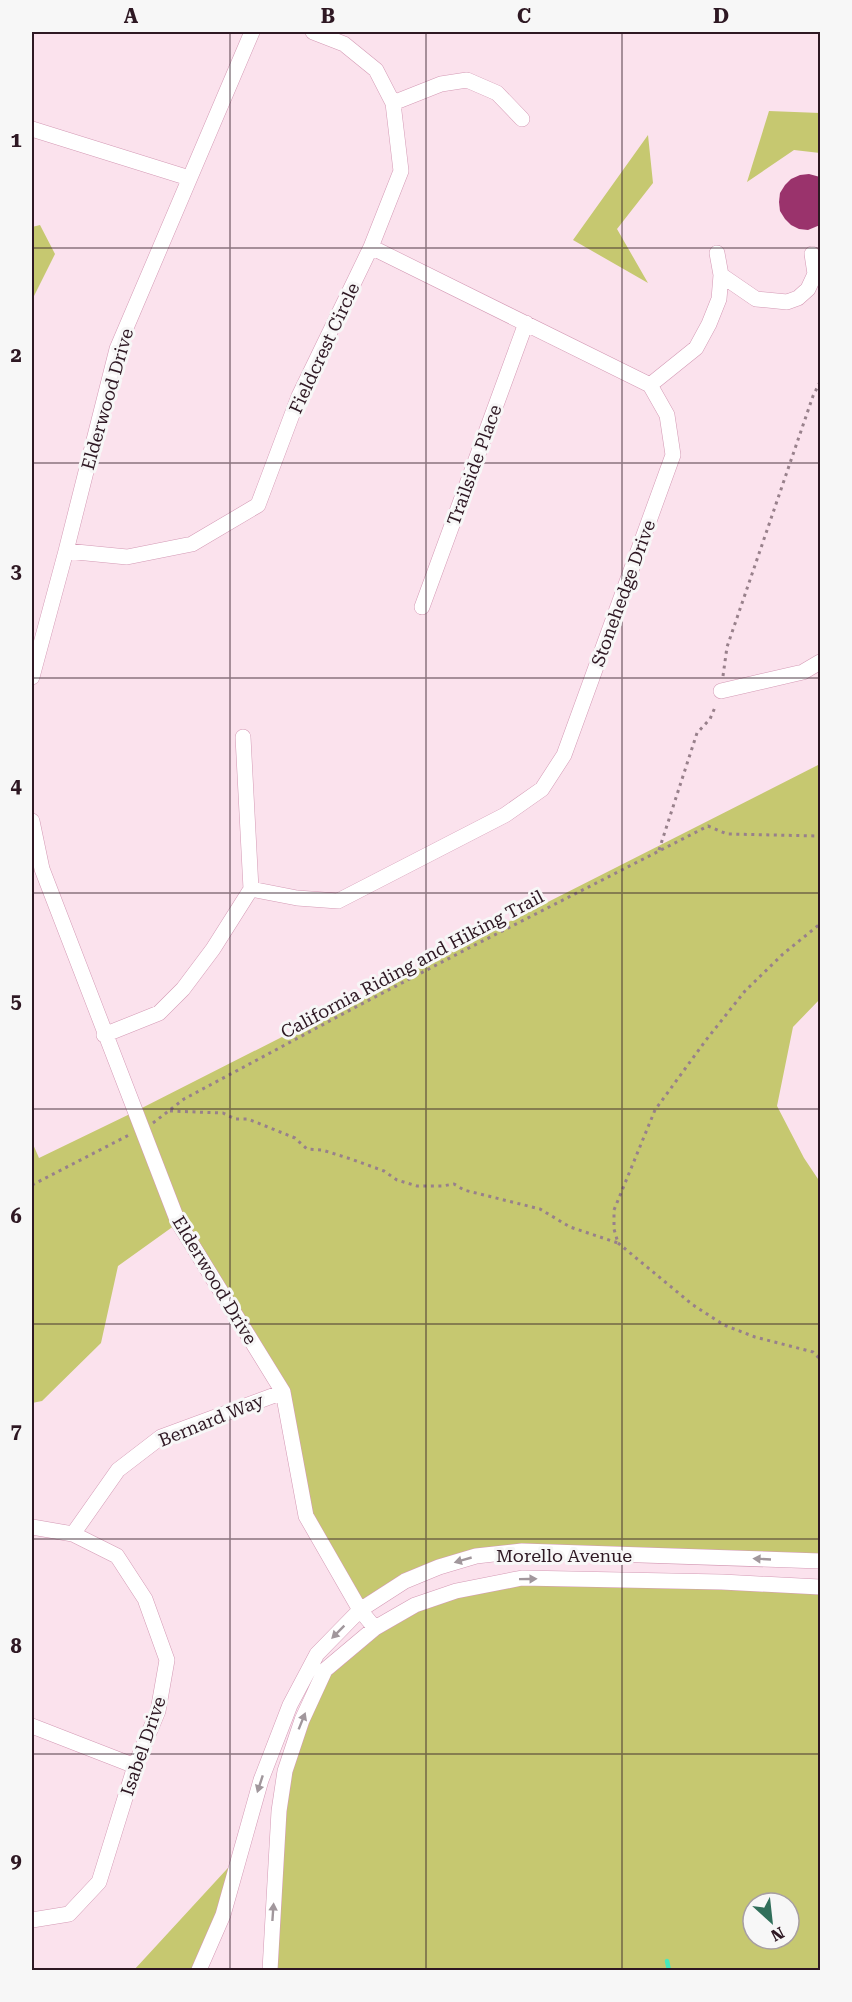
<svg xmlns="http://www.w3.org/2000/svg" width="852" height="2002" font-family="'Roboto Serif',serif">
  <rect width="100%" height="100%" fill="#fbe2ed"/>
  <path fill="#c6c870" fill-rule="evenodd" d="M769,111L820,113V153L794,150L747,182Z
    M648,135L653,183L617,229L648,283L573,240Z
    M40,225L55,254L32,300V227Z
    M820,764V999L793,1027L777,1106L804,1158L820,1182V1561L522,1551L439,1567L360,1610L306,1516L283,1392L178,1223L118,1266L101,1343L42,1401L32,1403V1142L39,1158L134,1112Z
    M522,1578L820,1587V1970H270L279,1811L325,1670L415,1605ZM753,1903H789V1939H753Z
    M238,1857L199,1970H134Z"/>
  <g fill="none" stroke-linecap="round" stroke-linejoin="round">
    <path stroke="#46eabc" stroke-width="4.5" d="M667,1961L669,1970"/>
  </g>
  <path fill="#9a336c" d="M809,174L820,177V225L808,230L799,229L791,225L785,219L780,211L779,202L780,193L785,185L791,179L800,175Z"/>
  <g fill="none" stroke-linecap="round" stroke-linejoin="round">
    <g stroke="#d49ab5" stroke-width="16">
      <path id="minor" d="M393,103L441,84L467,80L497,93L522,119
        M32,129L189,178
        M721,275L756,299L787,302L798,298L808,289L815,274L812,254
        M650,385L696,348L709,324L719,299L721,275L717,253
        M66,551L127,557L192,544L258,505L299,396L371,247L401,171L393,103L376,70L344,44L313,32
        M422,607L526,323
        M32,677L66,551L117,349L252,32
        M721,691L803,672L820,662
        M32,821L42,869L178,1222L283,1392L306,1516L360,1610L375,1628
        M251,889L297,898L338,901L505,815L542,789L564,755L673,455L667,415L650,385L371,247
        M104,1035L159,1013L183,989L213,949L251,889L243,737
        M32,1527L73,1534L117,1556L145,1599L167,1660L158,1711L135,1766L99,1882L69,1914L32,1920
        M73,1534L118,1470L161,1437L283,1392
        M32,1726L135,1766
        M199,1970L223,1915L261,1780L290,1705L317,1654L360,1610L405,1581L439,1567L476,1556L522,1551L820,1561
        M270,1970L279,1811L285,1771L302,1720L325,1670L375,1628L415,1605L456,1591L522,1578L722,1582L820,1587"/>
    </g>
    <path stroke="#98808b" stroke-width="3" stroke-dasharray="3 4.5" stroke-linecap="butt" d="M723,676L727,647L813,396L820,382
      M659,850L697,733L710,719L716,705
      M170,1111L223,1113L235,1119H248L295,1138L307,1149L322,1150L351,1159L384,1171L397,1180L417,1186H442L454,1184L464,1190L540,1209L570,1227L618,1243L614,1229V1210L655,1110L706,1040L745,991L783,954L820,924
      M153,1123L184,1099L354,1008L467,949L708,826L727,834L820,836
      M32,1185L129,1135
      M618,1243L693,1305L724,1325L755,1337L813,1352L820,1359"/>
    <use href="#minor" stroke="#fff" stroke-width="15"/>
  </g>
  <defs><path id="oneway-solid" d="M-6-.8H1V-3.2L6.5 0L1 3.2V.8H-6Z" transform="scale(1.5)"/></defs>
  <g fill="#a1979c">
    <use href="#oneway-solid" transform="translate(762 1559) rotate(-177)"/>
    <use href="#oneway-solid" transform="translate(463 1560) rotate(164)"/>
    <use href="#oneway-solid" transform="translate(528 1579) rotate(-1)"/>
    <use href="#oneway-solid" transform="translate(338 1632) rotate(135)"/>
    <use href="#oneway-solid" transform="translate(302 1721) rotate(-68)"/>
    <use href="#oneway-solid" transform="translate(260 1784) rotate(108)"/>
    <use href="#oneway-solid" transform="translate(273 1912) rotate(-86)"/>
  </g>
  <path fill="none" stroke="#2e1823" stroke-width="1.5" stroke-opacity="0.55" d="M230,32V1970M426,32V1970M622,32V1970M32,248H820M32,463H820M32,678H820M32,893H820M32,1109H820M32,1324H820M32,1539H820M32,1754H820"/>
  <g text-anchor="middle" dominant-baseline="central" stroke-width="6" stroke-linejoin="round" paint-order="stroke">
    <g font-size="18" fill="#2e1823" stroke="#f7f7f7">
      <text transform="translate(324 348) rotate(-65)">Fieldcrest Circle</text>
      <text transform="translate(107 399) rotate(-74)">Elderwood Drive</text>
      <text transform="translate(474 465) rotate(-70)">Trailside Place</text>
      <text transform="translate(623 593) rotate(-70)">Stonehedge Drive</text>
      <text transform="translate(412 964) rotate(-28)">California Riding and Hiking Trail</text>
      <text transform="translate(215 1280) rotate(59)">Elderwood Drive</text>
      <text transform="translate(211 1420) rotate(-22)">Bernard Way</text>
      <text x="564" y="1555">Morello Avenue</text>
      <text transform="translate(143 1746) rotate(-71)">Isabel Drive</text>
    </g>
  </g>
  <rect width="852" height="2002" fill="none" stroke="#f7f7f7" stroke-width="66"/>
  <g transform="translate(771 1921) rotate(153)"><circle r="28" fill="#f7f7f7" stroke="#a79ea2" stroke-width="1.5"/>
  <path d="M0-4.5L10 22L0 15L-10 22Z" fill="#316f5b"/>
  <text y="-9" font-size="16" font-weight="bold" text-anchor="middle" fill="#2e1823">N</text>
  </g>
  <rect x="33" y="33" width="786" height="1936" fill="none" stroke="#2e1823" stroke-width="2"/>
  <g font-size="20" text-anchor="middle" font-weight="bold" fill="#2e1823">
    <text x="131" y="23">A</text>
    <text x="328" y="23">B</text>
    <text x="524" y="23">C</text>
    <text x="721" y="23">D</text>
    <text x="16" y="147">1</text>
    <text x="16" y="362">2</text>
    <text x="16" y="578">3</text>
    <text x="16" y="793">4</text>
    <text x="16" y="1008">5</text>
    <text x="16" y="1223">6</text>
    <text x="16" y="1438">7</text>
    <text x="16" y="1653">8</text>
    <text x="16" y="1868">9</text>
  </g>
</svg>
